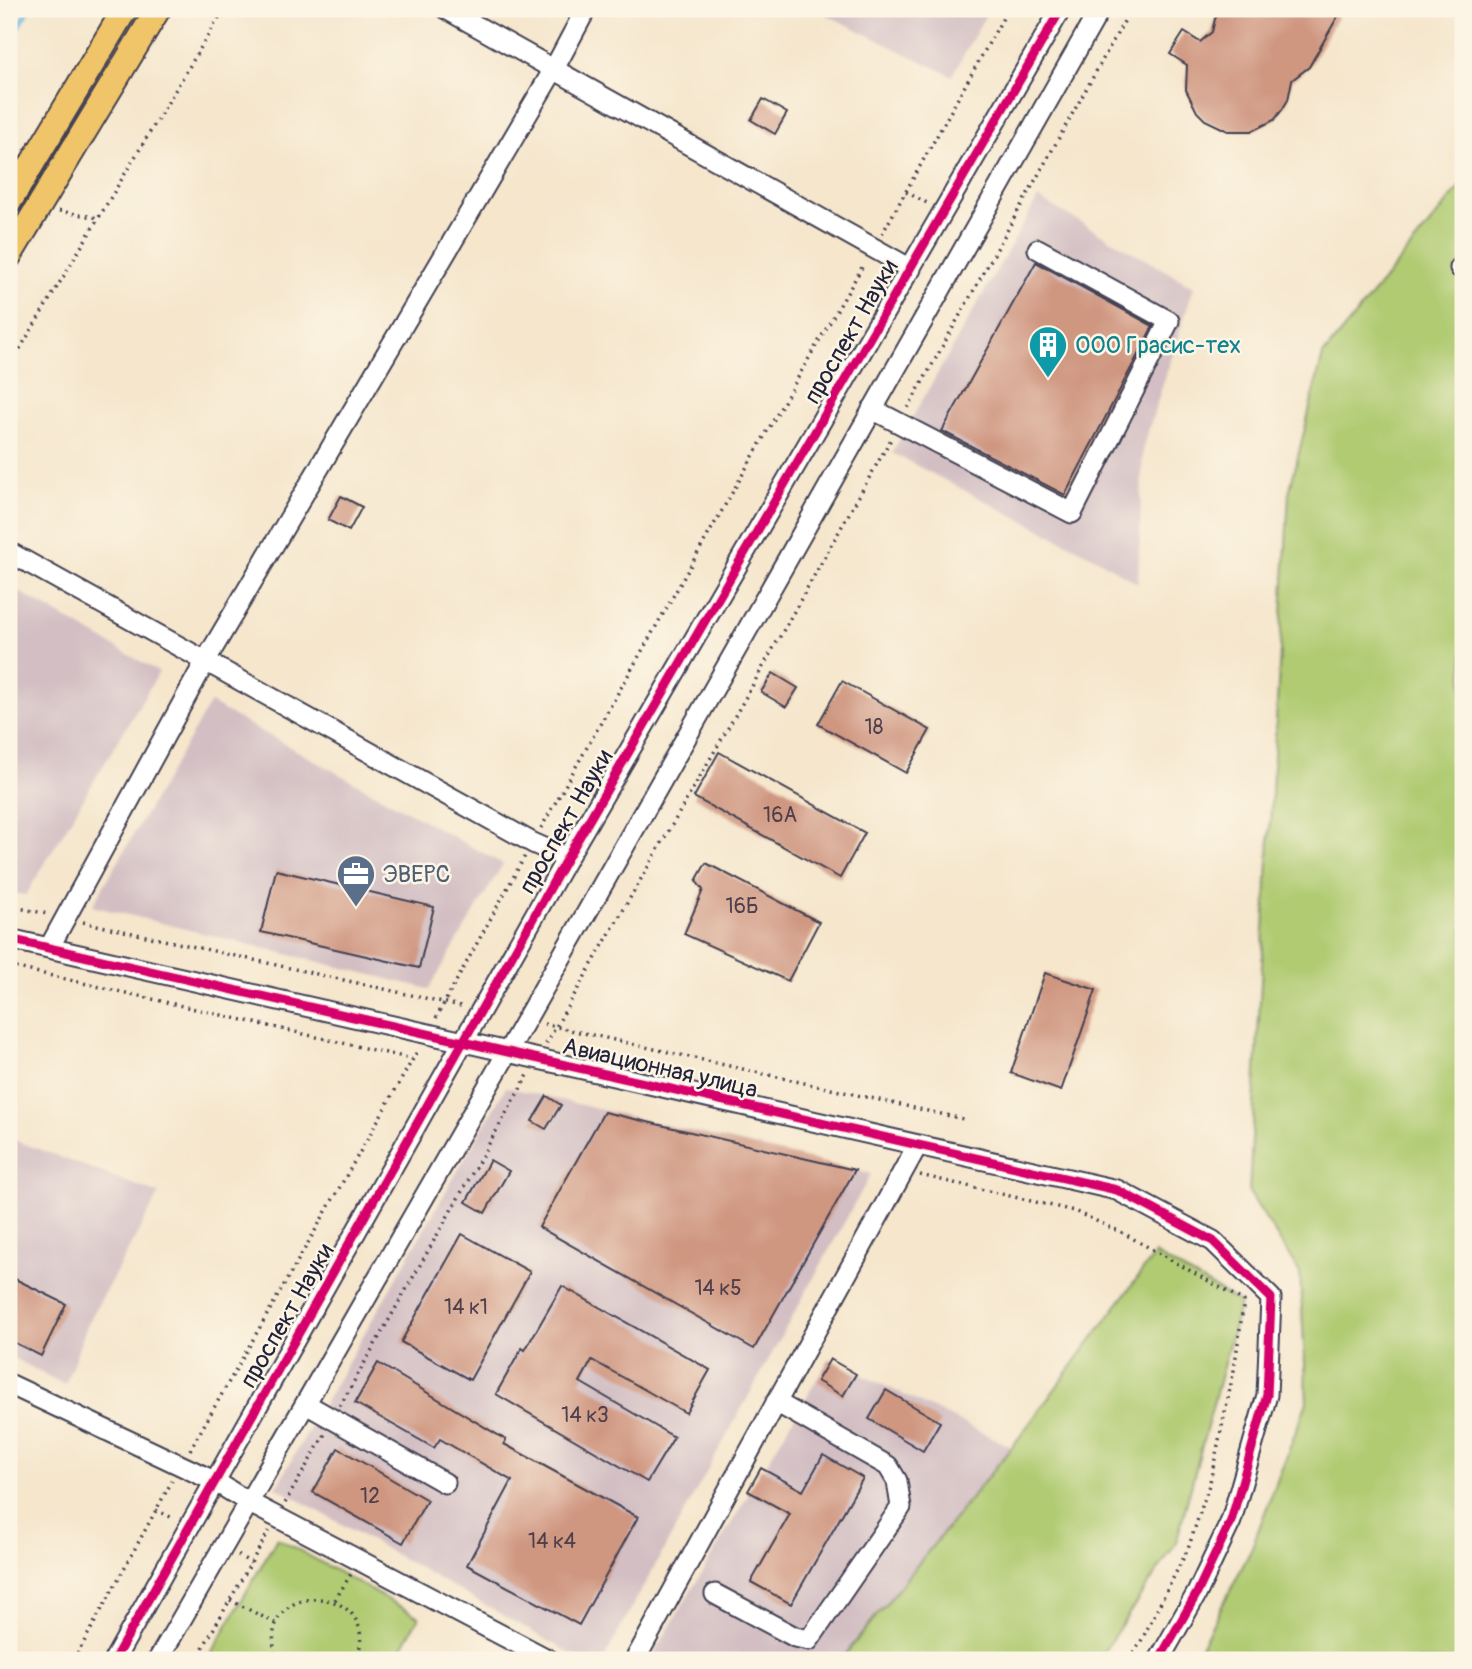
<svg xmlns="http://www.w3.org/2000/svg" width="1472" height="1669" font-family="Pangolin,sans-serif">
  <rect width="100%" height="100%" fill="#fcf5e5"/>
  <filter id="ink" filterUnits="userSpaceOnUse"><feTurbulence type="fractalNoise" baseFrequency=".0143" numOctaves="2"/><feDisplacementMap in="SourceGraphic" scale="14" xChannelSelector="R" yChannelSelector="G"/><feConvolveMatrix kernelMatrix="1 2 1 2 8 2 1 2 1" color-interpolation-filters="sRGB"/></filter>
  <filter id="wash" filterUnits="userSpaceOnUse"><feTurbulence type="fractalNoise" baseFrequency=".00686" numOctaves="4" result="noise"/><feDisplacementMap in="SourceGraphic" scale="28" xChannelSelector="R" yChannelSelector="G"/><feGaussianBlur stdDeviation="1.57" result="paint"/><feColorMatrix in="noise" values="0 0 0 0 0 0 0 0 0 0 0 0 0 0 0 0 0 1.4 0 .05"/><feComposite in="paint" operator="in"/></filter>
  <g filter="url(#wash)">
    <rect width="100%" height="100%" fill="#f5e6cc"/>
    <path fill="#d2bec3" d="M815,9H989L952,76Z
      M1038,198L1194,287L1143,447L1138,584L1096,558L892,453Z
      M9,586L159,672L26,895L9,893Z
      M210,703L503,864L429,989L92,906Z
      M506,1087L871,1174L603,1660H582L276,1487Z
      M9,1138L159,1194L87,1325L65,1385L9,1356Z
      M829,1359L1012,1447L841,1660H650Z"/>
    <path fill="#b0cb72" stroke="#697656" stroke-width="2" d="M1463,183V1660H1194L1250,1552L1307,1402L1300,1273L1249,1192L1289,493L1323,355Z
      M1155,1254L1240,1303L1176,1543L1098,1660H841L1012,1447Z
      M277,1538L419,1617L395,1660H208Z"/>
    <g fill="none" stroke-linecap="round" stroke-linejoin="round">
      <path stroke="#65b6e0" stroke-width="5" d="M9,42L29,9"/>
    </g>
    <g id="blocks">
      <path fill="#cf9680" d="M1221,9H1342L1309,67L1292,80L1288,100L1282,110L1274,120L1252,131H1228L1205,120L1197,112L1186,90L1187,65L1170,54L1184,32L1200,42L1212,32L1215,19Z
        M763,99L787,113L775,134L751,120Z
        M1036,262L1153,326L1065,495L942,431Z
        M341,496L362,507L349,531L328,520Z
        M773,673L798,688L786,707L761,692Z
        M842,681L930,730L906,773L818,724Z
        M719,752L865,833L840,878L694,797Z
        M706,863L819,922L788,981L684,934L703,890L696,881Z
        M276,870L434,907L419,968L261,932Z
        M1045,973L1096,990L1061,1091L1011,1073Z
        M547,1096L561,1105L546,1129L532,1121Z
        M604,1112L855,1170L754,1349L539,1227Z
        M490,1160L509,1171L485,1213L466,1202Z
        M462,1234L530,1272L470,1380L401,1342Z
        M9,1276L66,1304L41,1356L9,1340Z
        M562,1286L710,1370L686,1413L592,1360L580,1382L674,1437L647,1482L496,1394L522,1348L525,1350Z
        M830,1359L856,1374L843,1396L817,1381Z
        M378,1363L506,1440L504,1444L638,1517L579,1625L467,1565L512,1481L440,1439L434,1448L355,1403Z
        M886,1390L940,1422L923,1451L869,1419Z
        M338,1448L427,1500L403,1543L313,1492Z
        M823,1455L863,1478L791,1604L751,1582L790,1514L748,1491L761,1468L803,1491Z"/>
    </g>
  </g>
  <g filter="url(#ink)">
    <use href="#blocks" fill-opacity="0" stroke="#423f51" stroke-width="2"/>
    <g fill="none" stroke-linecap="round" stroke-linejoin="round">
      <g stroke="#423f51" stroke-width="23">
        <path id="minor" d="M446,9L911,269
          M1460,268L1463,270
          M872,409L1072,513L1169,321L1038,249
          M9,552L533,843L567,858
          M9,939L1117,1190L1213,1241L1271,1298L1267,1395L1231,1521L1197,1593L1159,1660
          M49,948L206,660L554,69L586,9
          M9,1384L216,1482L248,1502L549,1660
          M306,1404L445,1483
          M715,1594L795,1637L809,1640L901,1507L897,1481L888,1466L776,1402
          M114,1660L567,858L1061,9
          M158,1660L507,1053L1100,9
          M635,1660L917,1146"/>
      </g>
      <g stroke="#423f51" stroke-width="28">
        <path id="major" d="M9,202L125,9
          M9,256L158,9"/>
      </g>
      <path stroke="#423f51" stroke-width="3.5" stroke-dasharray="2 5" stroke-linecap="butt" d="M906,192L929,204
        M59,211L99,218
        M882,234L1008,9
        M9,367L224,9
        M908,408L1131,9
        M541,828L809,358L864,264
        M9,906L48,914
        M83,922L465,1007
        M9,966L412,1059
        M436,1018L525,856
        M544,1024L963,1119
        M546,1044L751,688L891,439
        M920,1175L1074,1211L1123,1233L1244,1301L1234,1370L1210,1482L1188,1549L1139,1645L1127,1660
        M340,1406L528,1075
        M190,1450L418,1050
        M285,1503L325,1434
        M156,1510L173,1518
        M238,1555L251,1563
        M230,1600L275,1623
        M335,1600L351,1574
        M74,1660L172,1481
        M196,1660L269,1531
        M277,1660C250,1574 387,1583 356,1660"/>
      <use href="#minor" stroke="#fff" stroke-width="19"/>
      <use href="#major" stroke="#f0c469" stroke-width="24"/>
      <g stroke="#fcf5e5" stroke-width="13">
        <path id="cycleway" d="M9,939L1117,1190L1213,1241L1271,1298L1267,1395L1231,1521L1197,1593L1159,1660
          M114,1660L567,858L1061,9"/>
      </g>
      <use href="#cycleway" stroke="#d6006c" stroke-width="9"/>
    </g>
  </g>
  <defs>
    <g id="building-pin" transform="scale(2.0125)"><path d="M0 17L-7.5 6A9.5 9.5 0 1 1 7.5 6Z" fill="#0f9aa8" stroke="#fcf5e5"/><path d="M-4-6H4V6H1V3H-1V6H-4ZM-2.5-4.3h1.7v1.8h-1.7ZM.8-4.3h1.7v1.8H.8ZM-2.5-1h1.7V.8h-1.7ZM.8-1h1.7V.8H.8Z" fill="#fff"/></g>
    <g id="office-pin" transform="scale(2.0125)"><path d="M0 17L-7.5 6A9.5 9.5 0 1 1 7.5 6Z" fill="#5c6f8a" stroke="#fcf5e5"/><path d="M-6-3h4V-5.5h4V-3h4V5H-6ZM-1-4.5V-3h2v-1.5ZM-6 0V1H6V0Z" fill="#fff"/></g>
  </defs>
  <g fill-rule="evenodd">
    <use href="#building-pin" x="1048" y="345"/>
    <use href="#office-pin" x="356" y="874"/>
  </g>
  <g text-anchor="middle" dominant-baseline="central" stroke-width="5" stroke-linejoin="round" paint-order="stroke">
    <g font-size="21" fill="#4d3f4c">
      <text x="874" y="727">18</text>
      <text x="780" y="815">16А</text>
      <text x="742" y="906">16Б</text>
      <text x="718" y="1288">14 к5</text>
      <text x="466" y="1307">14 к1</text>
      <text x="585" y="1415">14 к3</text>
      <text x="370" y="1496">12</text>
      <text x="552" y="1541">14 к4</text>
    </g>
    <g font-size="24" fill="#22223b" stroke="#fcf5e5">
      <text transform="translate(851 332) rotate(-60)">проспект Науки</text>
      <text transform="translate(566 822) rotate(-60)">проспект Науки</text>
      <text transform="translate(660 1068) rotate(13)">Авиационная улица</text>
      <text transform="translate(287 1316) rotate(-60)">проспект Науки</text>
    </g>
    <g font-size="24" fill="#0d838f" stroke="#fcf5e5" text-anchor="start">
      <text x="1075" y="345">ООО Грасис-тех</text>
    </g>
    <g font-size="24" fill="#4e5e75" stroke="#fcf5e5" text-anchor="start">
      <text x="383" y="874">ЭВЕРС</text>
    </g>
  </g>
  <rect width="1472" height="1669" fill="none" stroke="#fcf5e5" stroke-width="35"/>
</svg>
